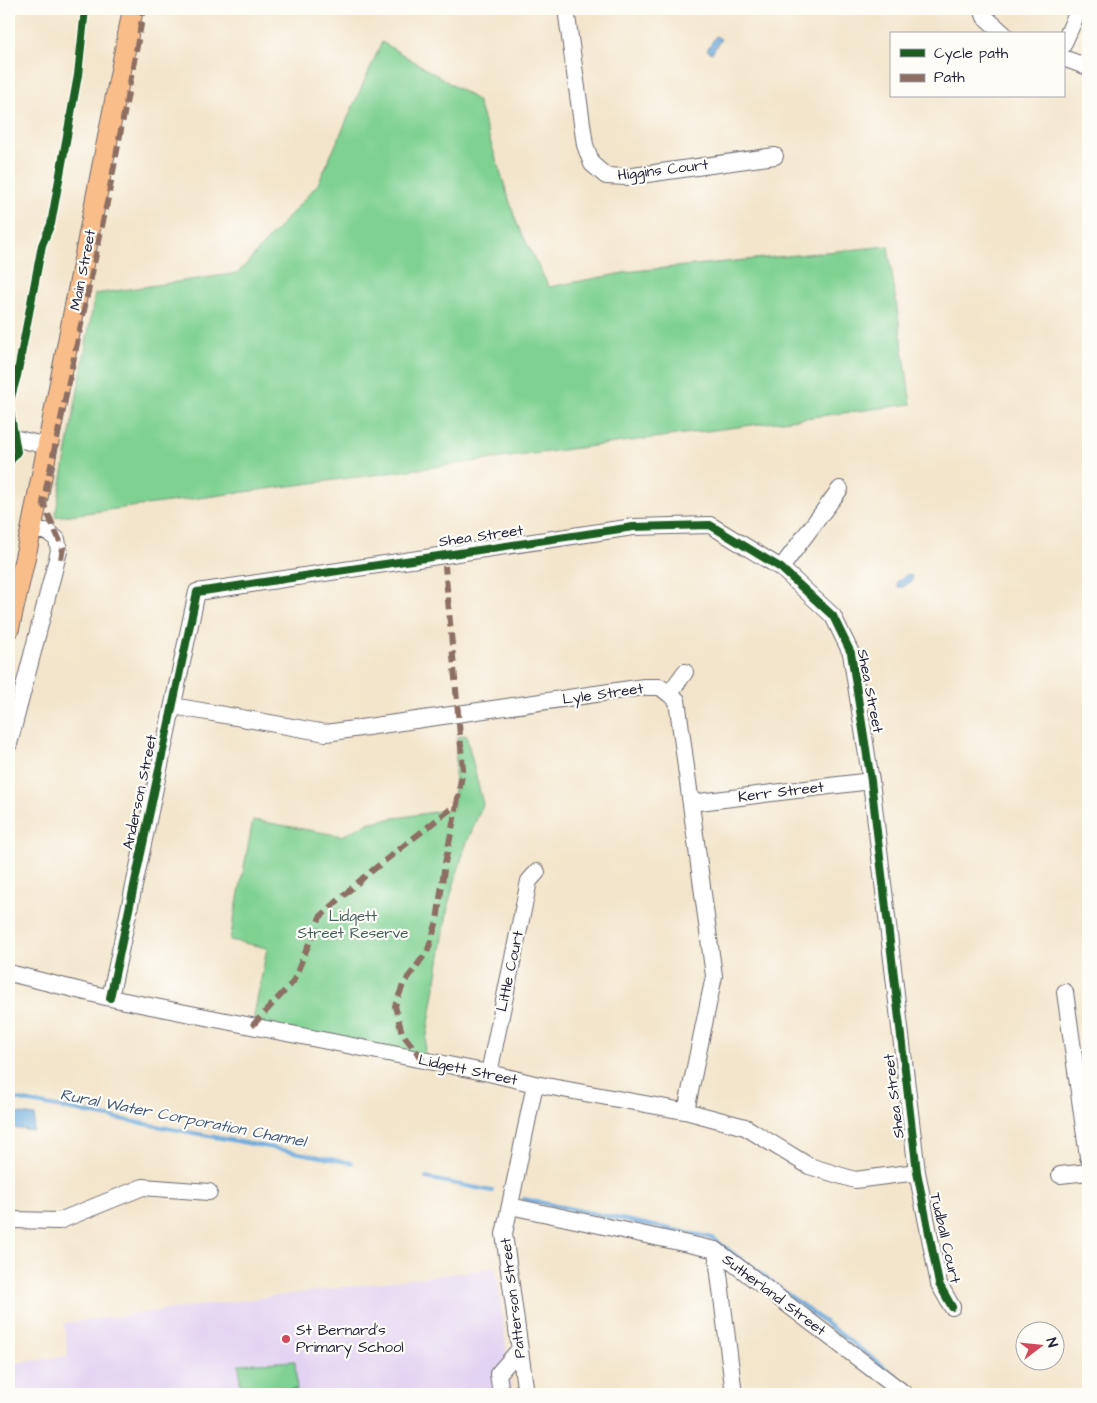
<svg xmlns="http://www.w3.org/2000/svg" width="1097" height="1403" font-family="'Architects Daughter',sans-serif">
  <rect width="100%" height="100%" fill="#fdfcf7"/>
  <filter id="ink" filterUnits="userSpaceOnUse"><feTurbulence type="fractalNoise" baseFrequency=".02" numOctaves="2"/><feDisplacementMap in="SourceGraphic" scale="10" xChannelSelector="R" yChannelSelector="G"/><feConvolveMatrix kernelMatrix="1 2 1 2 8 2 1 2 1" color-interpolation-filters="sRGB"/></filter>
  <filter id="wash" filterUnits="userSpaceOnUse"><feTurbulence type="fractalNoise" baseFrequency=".0096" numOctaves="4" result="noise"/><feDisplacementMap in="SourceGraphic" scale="20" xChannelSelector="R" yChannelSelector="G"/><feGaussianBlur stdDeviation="1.12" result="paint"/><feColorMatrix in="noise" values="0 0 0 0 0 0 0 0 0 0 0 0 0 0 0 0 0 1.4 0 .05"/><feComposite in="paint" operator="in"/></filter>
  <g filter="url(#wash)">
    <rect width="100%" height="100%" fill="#f3e5cb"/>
    <path fill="#e3d3f2" d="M496,1268L512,1394H9V1364L68,1356L64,1323Z"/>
    <path fill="#7fd192" stroke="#507a66" d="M382,42L477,100L517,224L549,287L634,271L888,246L911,404L55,517L95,294L238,273L318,184Z
      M466,735L483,804L465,847L449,901L423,1060L252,1026L267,948L230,940L253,820L342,836L370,822L453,809L457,737Z
      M295,1361L297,1389L281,1390H297L298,1394H241L239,1364Z"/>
    <path fill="#6cabde" stroke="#47668c" d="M716,36L721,39L712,53L707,50Z
      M908,574L912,576V581L903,587H898L897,582Z
      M15,1113L35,1116L33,1131L12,1128Z"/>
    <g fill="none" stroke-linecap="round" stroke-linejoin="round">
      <path stroke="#6cabde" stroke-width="4" d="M9,1098L352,1163
        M426,1178L492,1191
        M524,1199L713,1238L920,1394"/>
    </g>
  </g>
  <g filter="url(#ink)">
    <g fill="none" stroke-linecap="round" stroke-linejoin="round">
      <g stroke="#6b666d" stroke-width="18">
        <path id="minor" d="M566,9L585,145L592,164L606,176L626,177L775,156
          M982,9L985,17L1004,34
          M1063,45L1079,9
          M1063,58L1088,67
          M9,437L48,446
          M781,568L840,489
          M669,694L685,672
          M173,706L326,733L644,687H660L677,700L714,976L686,1111
          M9,744L59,551L57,539L46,531H31
          M691,803L871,781
          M9,973L110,998L489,1073L535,1084L689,1112L745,1127L809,1166L855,1180L917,1172
          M1065,992L1088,1157
          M110,998L197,592L633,527L710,525L781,568L833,616L851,653L871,781L917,1172L939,1284L952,1307
          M489,1073L529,881L537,872
          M1060,1175L1088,1172
          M510,1206L716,1250L905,1394
          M9,1220L59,1221L143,1187L209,1192
          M716,1250L734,1394
          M501,1394L498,1374L519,1350
          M526,1394L504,1234L535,1084"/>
      </g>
      <g stroke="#6b666d" stroke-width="22">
        <path id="major" d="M9,628L31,531L133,9"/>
      </g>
      <use href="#minor" stroke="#fff" stroke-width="16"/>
      <use href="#major" stroke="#f8bd89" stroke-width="20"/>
      <path stroke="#8d6e63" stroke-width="6" stroke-dasharray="12 6" stroke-linecap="butt" d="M61,559L63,548L43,503L108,198L144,9
        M252,1026L293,982L320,917L364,877L457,804L463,769L445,566
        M423,1060L402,1033L395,1006L403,985L428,950L437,921L445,863L457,804"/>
      <g stroke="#fdfcf7" stroke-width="11">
        <path id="cycleway" d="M9,463L17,452L9,404L17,376L42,245L51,224L78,75L85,9
          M110,998L197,592L633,527L710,525L781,568L833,616L851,653L871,781L917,1172L939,1284L952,1307"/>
      </g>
      <use href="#cycleway" stroke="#1b5e20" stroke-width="8"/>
    </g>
  </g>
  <circle fill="#d1495b" stroke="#fdfcf7" stroke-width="2" cx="286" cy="1339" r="5"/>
  <g text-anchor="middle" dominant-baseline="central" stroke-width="4.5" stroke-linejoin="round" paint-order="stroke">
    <g font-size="15" fill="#22223b" stroke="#fdfcf7">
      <text transform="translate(663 170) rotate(-7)">Higgins Court</text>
      <text transform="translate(83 270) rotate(-79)">Main Street</text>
      <text transform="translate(481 536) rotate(-8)">Shea Street</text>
      <text transform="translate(870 691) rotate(79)">Shea Street</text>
      <text transform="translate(603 694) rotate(-8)">Lyle Street</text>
      <text transform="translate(140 792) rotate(-78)">Anderson Street</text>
      <text transform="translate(781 792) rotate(-7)">Kerr Street</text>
      <text transform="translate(510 971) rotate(-78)">Little Court</text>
      <text transform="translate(468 1070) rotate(12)">Lidgett Street</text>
      <text transform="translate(894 1096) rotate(-97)">Shea Street</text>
      <text transform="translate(945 1238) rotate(77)">Tudball Court</text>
      <text transform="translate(774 1295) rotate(37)">Sutherland Street</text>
      <text transform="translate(513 1298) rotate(-97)">Patterson Street</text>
    </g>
    <g font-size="15" fill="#435f59" stroke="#fdfcf7">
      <text x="353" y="916">Lidgett<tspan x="353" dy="17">Street Reserve</tspan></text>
    </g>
    <g font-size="15" fill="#22223b" stroke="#fdfcf7" text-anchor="start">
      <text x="296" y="1330">St Bernard's<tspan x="296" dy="17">Primary School</tspan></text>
    </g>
    <g font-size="16" font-style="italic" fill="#40597c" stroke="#fdfcf7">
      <text transform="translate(183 1118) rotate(11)">Rural Water Corporation Channel</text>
    </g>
  </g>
  <rect width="1097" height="1403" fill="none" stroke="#fdfcf7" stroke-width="30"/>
  <rect x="890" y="32" width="175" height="65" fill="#fdfcf7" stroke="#a5a5ac"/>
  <rect x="900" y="49" width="25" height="8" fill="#1b5e20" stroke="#a5a5ac"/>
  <text x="934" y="58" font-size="15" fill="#22223b">Cycle path</text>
  <rect x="900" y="74" width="25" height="8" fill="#8d6e63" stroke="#a5a5ac"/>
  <text x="934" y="82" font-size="15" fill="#22223b">Path</text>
  <g transform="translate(1040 1346) rotate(74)"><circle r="24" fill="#fdfcf7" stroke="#a5a5ac"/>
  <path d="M0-4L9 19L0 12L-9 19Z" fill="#d1495b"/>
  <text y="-8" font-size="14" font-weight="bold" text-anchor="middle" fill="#22223b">N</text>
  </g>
</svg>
